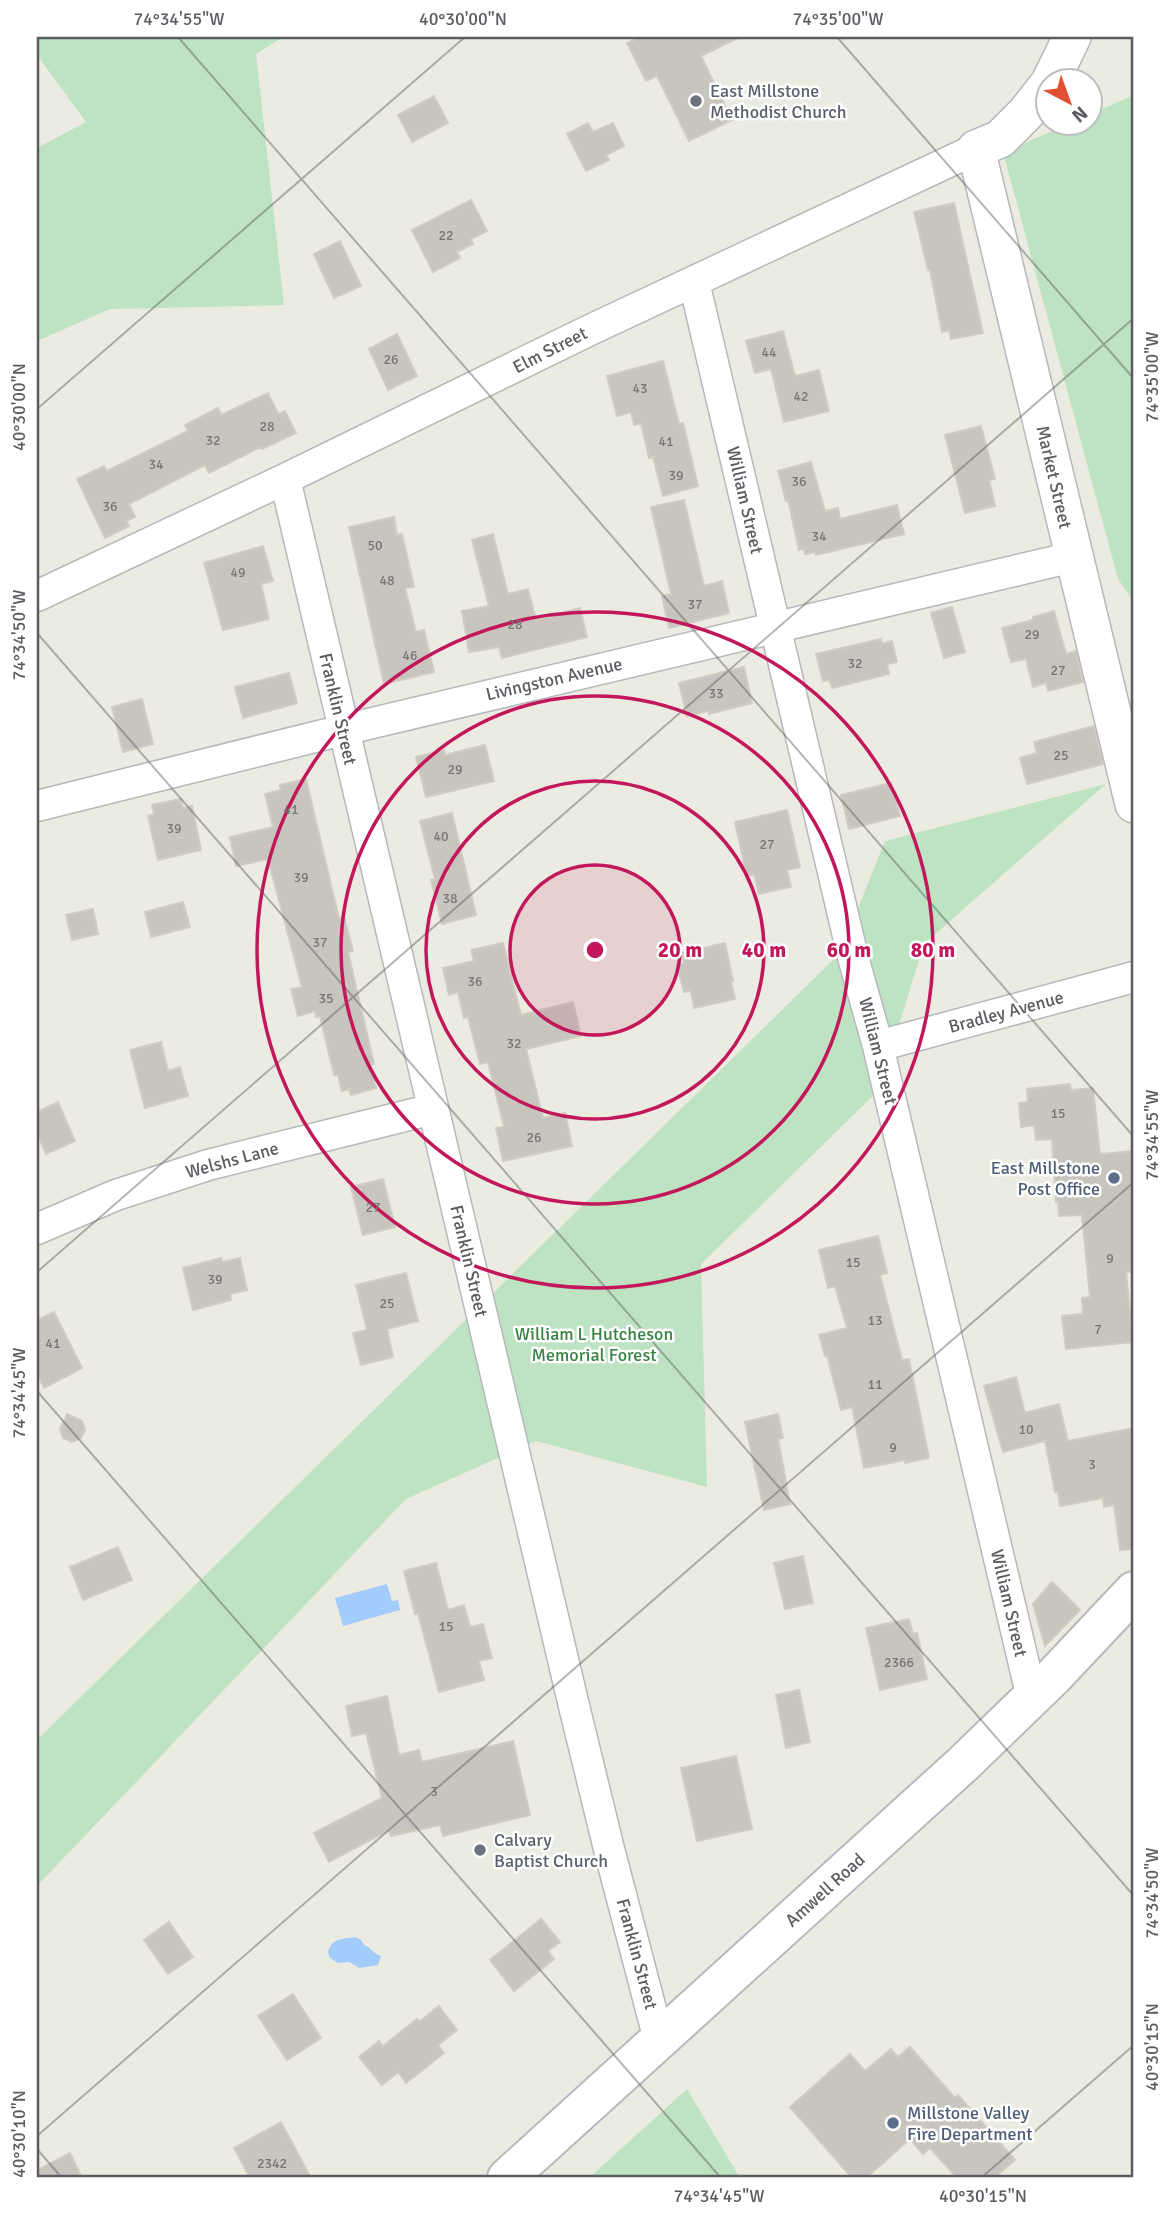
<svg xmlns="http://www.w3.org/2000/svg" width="1171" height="2215" font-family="Signika,sans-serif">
  <rect width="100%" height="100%" fill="#ecebe1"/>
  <path fill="#bee3c2" d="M37,37H283L256,54L284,305L110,309L37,341V148L86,122L37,55Z
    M1134,95V602L1118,579L1003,152L1071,123L1090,122L1091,114Z
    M1106,784L924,944L879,1090L701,1264L707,1487L536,1441L406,1499L37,1886V1740L840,953L885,841Z
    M687,2089L740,2178H589Z"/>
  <path fill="#a2ccfb" d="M387,1584L392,1601L398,1600L400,1610L343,1626L335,1598Z
    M355,1937L361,1940L364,1945C371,1947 373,1954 381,1956L378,1965L360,1968L349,1962L338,1963L330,1958L328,1952C332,1938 342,1939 355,1937Z"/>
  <path fill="#c8c5be" stroke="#d0cdc0" stroke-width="2" d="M641,37H740L701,56L732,120L689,141L657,76L646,81L627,43Z
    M434,96L448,123L412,142L398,115Z
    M588,123L593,132L613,123L624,146L606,155L609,160L586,171L567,134Z
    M471,200L487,231L471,239L473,244L457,252L460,258L433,272L412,230Z
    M954,203L983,333L951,339L949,330L942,332L930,270H928L914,212Z
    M340,241L361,286L334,298L314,254Z
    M783,331L795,376L819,370L829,411L784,422L771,369L755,373L746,341Z
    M397,334L417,376L388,390L369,349Z
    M663,361L679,424L683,423L698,486L663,496L653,457L649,458L641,423L634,425L631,412L617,416L607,376Z
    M268,393L278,414L285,411L296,433L262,449L261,447L209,473L205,465L129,504L135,517L126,521L129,526L105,538L77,479L104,466L107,471L188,431L185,425L218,408L221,415Z
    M981,426L995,479L989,480L995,506L965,513L945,435Z
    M811,462L825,511L838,508L840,519L897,505L904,534L816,555V552L805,554L804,549L799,550L788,500L786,501L778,471Z
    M684,500L704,586L722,581L729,613L669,628L662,596L671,594L651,507Z
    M394,517L397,535L402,534L414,587L405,588L416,632L424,630L434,672L384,684L349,527Z
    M493,534L508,594L528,589L536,620L580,608L587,637L502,658L499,647L469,652L462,611L489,606L472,540Z
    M263,546L273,581L261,584L269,619L223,630L204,563Z
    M952,607L965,652L944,658L931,613Z
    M1054,611L1066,654L1076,651L1083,682L1048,691L1046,683L1033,687L1026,659L1011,662L1002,628L1033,620V617Z
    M881,639L882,644L892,641L897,662L887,664L889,674L832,688L829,680L823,681L816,654Z
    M744,667L752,703L709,714L708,711L687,716L679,683Z
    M289,673L297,703L243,718L235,687Z
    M142,699L153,744L123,752L112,707Z
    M1094,726L1103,764L1027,784L1020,758L1037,753L1034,742Z
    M485,745L494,781L426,797L416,757L444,750L445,755Z
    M306,779L339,919L344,917L353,951L348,952L374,1064L370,1065L376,1088L351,1095L349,1089L342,1091L338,1075H334L320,1016L316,1017L315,1011L298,1016L291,989L302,987L268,859L236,866L230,837L273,827L265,794L281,790L280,785Z
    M891,783L900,816L849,829L841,795Z
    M181,799L183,808L192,806L201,850L158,860L148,816L154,814L152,805Z
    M787,810L800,867L787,870L791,887L759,894L754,874L747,876L735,822Z
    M452,813L476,915L442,924L431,880L435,879L420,821Z
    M183,902L190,927L151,937L145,912Z
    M93,909L98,934L72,940L66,915Z
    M503,943L521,1015L573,1002L581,1036L526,1049L543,1118L565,1113L572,1146L503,1161L496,1128L504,1127L488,1062L480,1064L468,1017L464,1018L458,992L449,995L443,968L474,961L471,950Z
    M725,943L733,981H731L735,999L694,1008L691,991L684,992L677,965L684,963L682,953Z
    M161,1042L168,1071L180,1067L188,1096L145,1108L130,1050Z
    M1070,1084L1071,1090L1093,1088L1100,1154L1134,1151V1271L1126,1272L1133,1342L1066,1349L1062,1316L1083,1314L1082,1298L1090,1297L1082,1215L1059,1216L1058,1202H1056L1052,1139L1036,1140L1034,1125L1021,1127L1019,1103L1028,1102L1027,1089Z
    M58,1102L75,1141L46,1154L37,1133V1112Z
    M383,1179L395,1227L363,1235L351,1187Z
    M878,1236L887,1273L880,1275L902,1360L909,1359L929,1458L905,1463V1460L864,1468L852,1407L841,1410L827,1355L825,1356L819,1335L847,1328L835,1286L828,1288L819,1250Z
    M221,1258L222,1262L240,1258L247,1290L230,1294L231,1300L193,1310L183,1268Z
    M406,1273L418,1321L387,1329L393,1357L361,1365L353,1333L367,1330L356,1285Z
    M54,1312L82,1368L44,1388L37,1373V1320Z
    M1016,1377L1025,1413L1059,1404L1068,1441L1134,1428V1549L1120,1550L1114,1505L1104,1507L1103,1498L1060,1506L1058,1492H1055L1045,1441L1003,1452L984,1386Z
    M67,1414L82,1421L85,1430L81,1438L72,1442L63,1438L60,1429Z
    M778,1414L783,1438L778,1439L790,1504L764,1510L745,1422Z
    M118,1547L132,1580L83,1600L70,1567Z
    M803,1556L813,1603L785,1609L774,1563Z
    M436,1563L448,1610L464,1605L470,1627L483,1624L492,1658L479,1661L484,1680L439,1692L418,1613L415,1614L404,1571Z
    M1052,1582L1080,1610L1045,1646L1033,1604Z
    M909,1619L913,1634L917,1633L927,1679L880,1690L866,1628Z
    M799,1690L810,1742L786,1748L776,1695Z
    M387,1696L399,1755L419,1750L422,1762L513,1741L530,1815L443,1836L440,1825L391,1836L389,1830L329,1862L314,1833L382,1798L366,1733L352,1736L346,1706Z
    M736,1756L752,1829L697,1841L681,1768Z
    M541,1919L560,1942L548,1951L554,1959L514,1991L490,1960Z
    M169,1922L193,1957L168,1974L144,1940Z
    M293,1994L321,2038L287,2060L258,2016Z
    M439,2006L457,2030L438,2045L444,2053L406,2083L398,2072L382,2085L359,2057L379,2041L383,2046L417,2019L419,2022Z
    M910,2047L955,2098L958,2095L1015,2160L994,2178H957L930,2148L923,2154L910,2139L866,2178H852L790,2107L850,2054L865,2071L891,2049L898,2057Z
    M281,2122L311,2178H250L234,2148Z
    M70,2153L82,2178H37V2170Z"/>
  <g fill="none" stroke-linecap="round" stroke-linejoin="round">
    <g stroke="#b7b8bd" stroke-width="33">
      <path id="minor" d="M694,282L853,957L878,1046L1032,1698
        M285,479L574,1706L609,1849L659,2040
        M37,596L285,479L590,330L976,149
        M37,806L343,730L1073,557
        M878,1046L1134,977
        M37,1229L116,1195L208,1165L433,1109"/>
    </g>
    <g stroke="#b7b8bd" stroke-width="40">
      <path id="tertiary" d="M1051,80L1072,37
        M1048,85L1026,113L1000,139L976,149L1134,804"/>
    </g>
    <g stroke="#b7b9bf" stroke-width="42">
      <path id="secondary" d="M507,2178L963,1764L1054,1676L1134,1591"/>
    </g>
    <use href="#minor" stroke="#fff" stroke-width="30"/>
    <use href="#tertiary" stroke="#fff" stroke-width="37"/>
    <use href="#secondary" stroke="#fff" stroke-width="38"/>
  </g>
  <path fill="none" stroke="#5a5c61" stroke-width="2" stroke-opacity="0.45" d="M178,37L1134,1137M837,37L1134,379M37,409L465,37M37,633L1134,1896M37,1272L1134,318M37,1391L721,2178M37,2136L1134,1182M37,2149L62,2178M981,2178L1134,2045"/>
  <circle cx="595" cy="950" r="85" fill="#c2185b" fill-opacity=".12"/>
  <g fill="none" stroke="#c2185b" stroke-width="3.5">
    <circle cx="595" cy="950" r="85"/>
    <circle cx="595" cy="950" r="169"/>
    <circle cx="595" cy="950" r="254"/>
    <circle cx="595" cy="950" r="338"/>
  </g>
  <g fill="#6b7280" stroke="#fff" stroke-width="2.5">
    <circle cx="696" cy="101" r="7"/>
    <circle cx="480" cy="1850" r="7"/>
  </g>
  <g fill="#5c6f8a" stroke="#fff" stroke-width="2.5">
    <circle cx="1114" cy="1178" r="7"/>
    <circle cx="893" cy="2123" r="7"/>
  </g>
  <g text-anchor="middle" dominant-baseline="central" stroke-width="5" stroke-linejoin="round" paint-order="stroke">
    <g font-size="14" fill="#767678">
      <text x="446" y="235">22</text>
      <text x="769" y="352">44</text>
      <text x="391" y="359">26</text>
      <text x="640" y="388">43</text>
      <text x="801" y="396">42</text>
      <text x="267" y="426">28</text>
      <text x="213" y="440">32</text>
      <text x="666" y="441">41</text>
      <text x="156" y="464">34</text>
      <text x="676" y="475">39</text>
      <text x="799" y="481">36</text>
      <text x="110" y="506">36</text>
      <text x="819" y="536">34</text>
      <text x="375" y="545">50</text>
      <text x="238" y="572">49</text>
      <text x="387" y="580">48</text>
      <text x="695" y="604">37</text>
      <text x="515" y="624">28</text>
      <text x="1032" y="634">29</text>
      <text x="410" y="655">46</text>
      <text x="855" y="663">32</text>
      <text x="1058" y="670">27</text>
      <text x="716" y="693">33</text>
      <text x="1061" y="755">25</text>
      <text x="455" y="769">29</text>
      <text x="291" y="809">41</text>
      <text x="174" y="828">39</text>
      <text x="441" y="836">40</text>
      <text x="767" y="844">27</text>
      <text x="301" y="877">39</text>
      <text x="450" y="898">38</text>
      <text x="320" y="942">37</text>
      <text x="475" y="981">36</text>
      <text x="326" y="998">35</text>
      <text x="514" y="1043">32</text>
      <text x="1058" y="1113">15</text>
      <text x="534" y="1137">26</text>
      <text x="373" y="1207">27</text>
      <text x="1110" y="1258">9</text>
      <text x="853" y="1262">15</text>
      <text x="215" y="1279">39</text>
      <text x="387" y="1303">25</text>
      <text x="875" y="1320">13</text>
      <text x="1098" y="1329">7</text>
      <text x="53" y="1343">41</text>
      <text x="875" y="1384">11</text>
      <text x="1026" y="1429">10</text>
      <text x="893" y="1447">9</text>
      <text x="1092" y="1464">3</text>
      <text x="446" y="1626">15</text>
      <text x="899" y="1662">2366</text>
      <text x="434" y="1791">3</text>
      <text x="272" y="2163">2342</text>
    </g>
    <g font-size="18" fill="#5b616d" stroke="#fff" text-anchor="start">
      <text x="710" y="91">East Millstone<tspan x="710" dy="21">Methodist Church</tspan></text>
      <text x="494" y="1840">Calvary<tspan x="494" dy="21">Baptist Church</tspan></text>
    </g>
    <g font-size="18" fill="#5a5c61" stroke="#fff">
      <text transform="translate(550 350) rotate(-27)">Elm Street</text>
      <text transform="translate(1054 477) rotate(77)">Market Street</text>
      <text transform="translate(745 500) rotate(77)">William Street</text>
      <text transform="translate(554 679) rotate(-13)">Livingston Avenue</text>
      <text transform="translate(338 709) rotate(77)">Franklin Street</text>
      <text transform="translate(1006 1012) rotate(-15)">Bradley Avenue</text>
      <text transform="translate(878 1051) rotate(76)">William Street</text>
      <text transform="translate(232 1160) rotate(-15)">Welshs Lane</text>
      <text transform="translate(469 1261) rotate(77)">Franklin Street</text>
      <text transform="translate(1009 1603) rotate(77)">William Street</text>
      <text transform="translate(825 1890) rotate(-42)">Amwell Road</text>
      <text transform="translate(637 1954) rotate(75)">Franklin Street</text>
    </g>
    <g font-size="18" fill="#4e5e75" stroke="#fff" text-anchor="end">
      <text x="1100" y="1168">East Millstone<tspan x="1100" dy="21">Post Office</tspan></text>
      <text x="907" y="2113" text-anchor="start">Millstone Valley<tspan x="907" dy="21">Fire Department</tspan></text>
    </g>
    <g font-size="18" fill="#388243" stroke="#fff">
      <text x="594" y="1334">William L Hutcheson<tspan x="594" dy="21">Memorial Forest</tspan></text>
    </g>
  </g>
  <circle cx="595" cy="950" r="10" fill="#c2185b" stroke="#fff" stroke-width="3.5"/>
  <g font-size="21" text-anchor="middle" font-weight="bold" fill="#c2185b" stroke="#fff" stroke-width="5" stroke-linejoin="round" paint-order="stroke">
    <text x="680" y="957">20 m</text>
    <text x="764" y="957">40 m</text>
    <text x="849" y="957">60 m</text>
    <text x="933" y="957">80 m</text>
  </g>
  <rect width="1171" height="2215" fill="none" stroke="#ffffff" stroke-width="77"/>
  <g transform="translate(1069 102) rotate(139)"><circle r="33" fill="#ffffff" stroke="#bdbec0" stroke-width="2"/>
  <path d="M0-5L12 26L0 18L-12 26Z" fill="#e15032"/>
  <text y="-10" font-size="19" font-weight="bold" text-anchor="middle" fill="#5a5c61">N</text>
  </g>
  <rect x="38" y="38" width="1094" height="2138" fill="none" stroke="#5a5c61" stroke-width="2.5"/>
  <g font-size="18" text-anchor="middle" fill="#5a5c61">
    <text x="179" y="25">74°34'55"W</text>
    <text x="463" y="25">40°30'00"N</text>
    <text x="838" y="25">74°35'00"W</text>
    <text transform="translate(1152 377) rotate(-90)" y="6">74°35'00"W</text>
    <text transform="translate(19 407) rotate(-90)" y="6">40°30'00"N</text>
    <text transform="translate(19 635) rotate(-90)" y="6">74°34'50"W</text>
    <text transform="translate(1152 1135) rotate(-90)" y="6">74°34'55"W</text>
    <text transform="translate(19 1393) rotate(-90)" y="6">74°34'45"W</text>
    <text transform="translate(1152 1893) rotate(-90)" y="6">74°34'50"W</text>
    <text transform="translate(1152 2047) rotate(-90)" y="6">40°30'15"N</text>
    <text transform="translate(19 2134) rotate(-90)" y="6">40°30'10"N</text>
    <text x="719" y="2202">74°34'45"W</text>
    <text x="983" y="2202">40°30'15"N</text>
  </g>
</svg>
